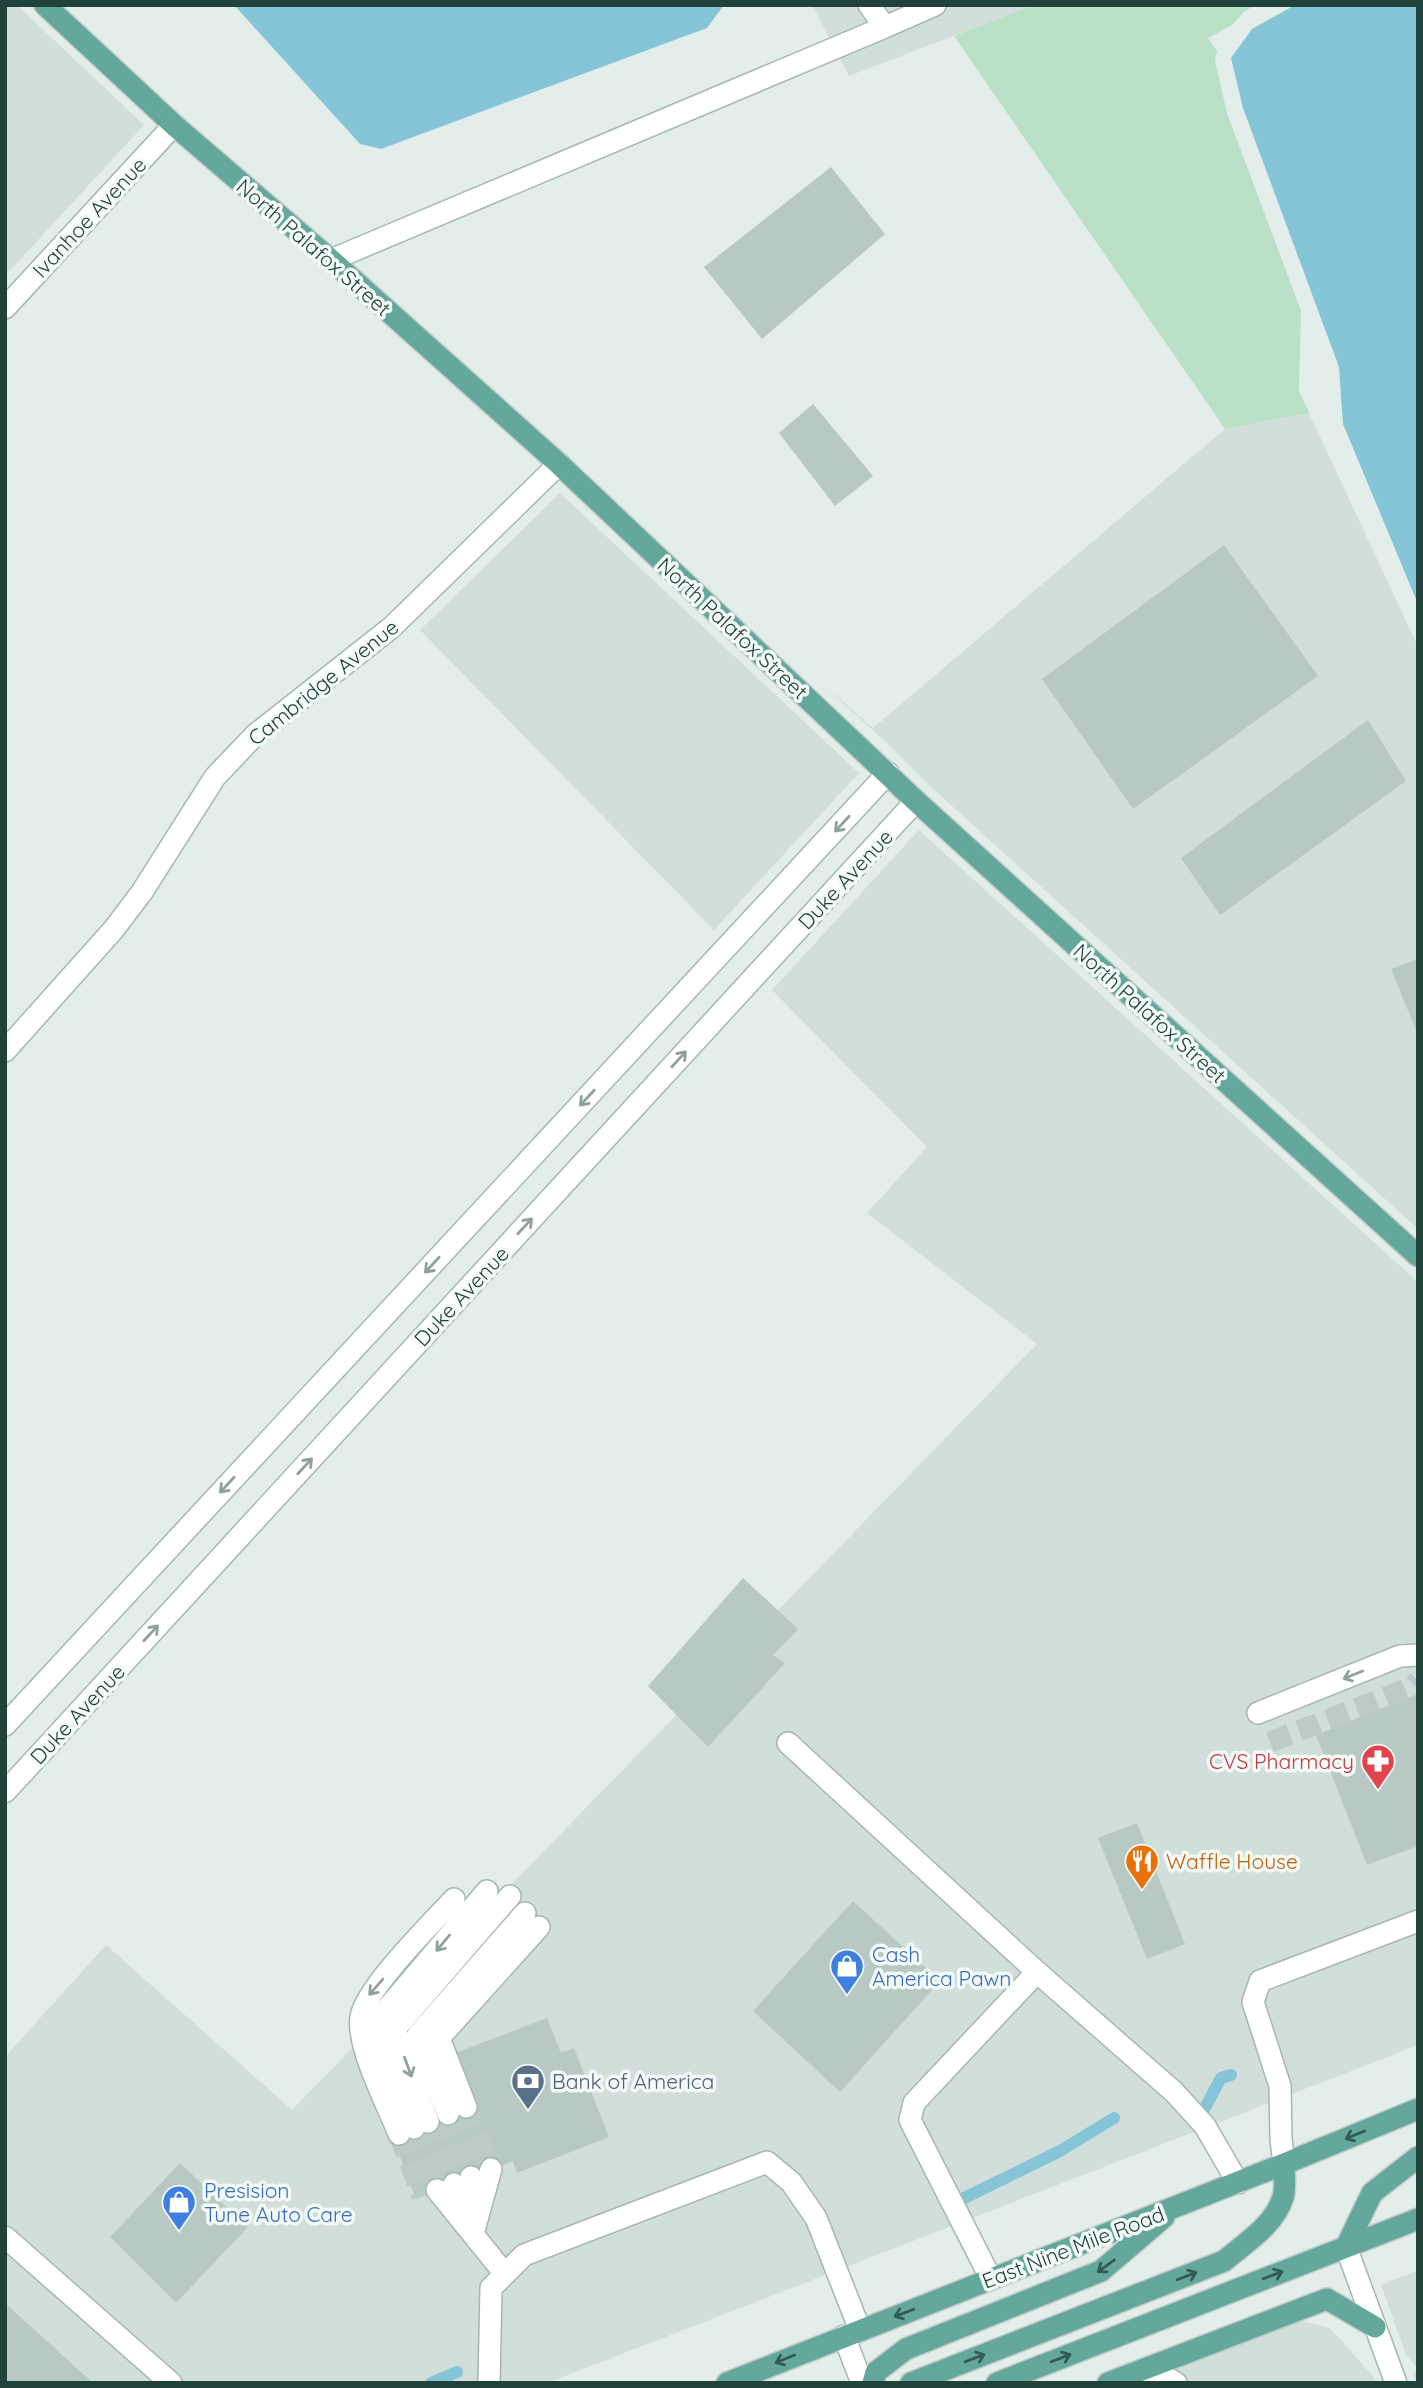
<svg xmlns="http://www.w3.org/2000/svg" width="1423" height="2388" font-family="Quicksand,sans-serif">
  <rect width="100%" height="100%" fill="#e3eeea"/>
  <path fill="#d1ded9" d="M5,5H17L144,125L5,276Z
    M812,5H1034L849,76Z
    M1309,413L1418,647V1229L929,785L887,743L810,673L873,728L1225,429Z
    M560,493L859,773L714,930L420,630Z
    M919,830L1418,1282V2045L547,2383H5V2057L106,1945L292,2110L1037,1344L867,1213L927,1147L772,990Z
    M1418,2270V2383H1417L1413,2374L1418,2369L1406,2355L1381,2285Z
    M1301,2321L1330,2328L1373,2376L1375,2383H1139Z"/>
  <path fill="#bae1c7" d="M1034,5H1255L1244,12L1232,25L1208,38L1217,51L1215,61L1227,113L1301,311L1299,391L1309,413L1225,429L954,36Z"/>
  <path fill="#86c5d8" d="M234,5H724L707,28L381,149L360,144Z
    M1295,5H1418V604L1343,424L1339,367L1243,108L1231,58L1252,29Z"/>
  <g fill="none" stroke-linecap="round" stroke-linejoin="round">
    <path stroke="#86c5d8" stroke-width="12" d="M1199,2119L1221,2078L1231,2075
      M952,2204L1060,2151L1114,2118
      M431,2383L457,2372"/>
  </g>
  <path fill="#b8c9c3" d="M831,167L885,234L762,339L704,267Z
    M813,404L873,476L835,506L779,433Z
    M1224,545L1318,676L1133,809L1042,679Z
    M1368,720L1406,781L1220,915L1181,858Z
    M1418,959V1035L1391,969Z
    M743,1578L798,1629L773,1655L785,1663L708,1747L648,1686Z
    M1418,1694V1846L1367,1865L1316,1735Z
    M1137,1823L1185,1944L1147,1959L1098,1838Z
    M853,1901L940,1981L840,2092L753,2011Z
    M547,2018L561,2053L574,2048L609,2137L517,2173L513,2161L416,2199L392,2136L473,2105L453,2054Z
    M180,2163L248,2227L176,2303L110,2237Z
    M5,2303L93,2383H5Z"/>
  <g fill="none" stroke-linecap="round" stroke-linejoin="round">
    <path stroke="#bccbc7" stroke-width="21" stroke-dasharray="21 10" stroke-linecap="butt" d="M1270,1742L1412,1687L1418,1681
      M466,2107L491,2169
      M448,2114L471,2177
      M428,2122L454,2184
      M414,2128L437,2190
      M399,2134L422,2196"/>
    <g stroke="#a5b7b2" stroke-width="24">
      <path id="minor" d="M869,5L885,27L935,5
        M331,260L885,27
        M5,308L174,125
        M5,1051L114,929L142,892L215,777L255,735L392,627L559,464
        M1258,1713L1400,1656L1418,1655
        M5,1725L888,773
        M788,1743L1037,1972L1174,2092L1205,2126L1238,2183
        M5,1792L916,801
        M466,2107L439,2038L539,1927
        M448,2114L418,2035L525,1913
        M428,2122L395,2029L510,1896
        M414,2128L374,2024L487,1891
        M399,2134C388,2106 356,2045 361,2017C365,1989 432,1923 454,1899
        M1284,2164L1281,2139L1280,2086L1253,2002L1260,1981L1418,1921
        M471,2177L473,2214
        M454,2184L466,2215
        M437,2190L505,2274
        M473,2234L491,2169
        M5,2237L171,2383
        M1346,2247L1396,2383
        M991,2279L910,2120L914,2103L1037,1972
        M844,2336L862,2383
        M1131,2374L1169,2379L1176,2383
        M489,2383L491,2288L524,2255L767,2162L791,2182L816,2218L860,2330"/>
    </g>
    <g stroke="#c1cac8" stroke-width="24">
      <path id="major" d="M45,5L174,125L331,260L559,464L916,801L1418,1256
        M1346,2247L1372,2193L1418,2157
        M727,2383L1284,2164L1418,2109
        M873,2383L876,2372L906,2349L1101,2271L1164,2217
        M911,2383L1224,2261C1244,2244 1275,2225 1283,2197C1286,2188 1284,2175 1284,2164
        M997,2383L1418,2219
        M1108,2383L1327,2299L1375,2327"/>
    </g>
    <use href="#minor" stroke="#fff" stroke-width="21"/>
    <use href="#major" stroke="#63a89b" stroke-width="21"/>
  </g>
  <defs><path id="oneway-shaft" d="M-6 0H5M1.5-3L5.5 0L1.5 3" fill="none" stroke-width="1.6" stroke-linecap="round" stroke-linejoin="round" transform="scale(1.75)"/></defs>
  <g stroke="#90a09d">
    <use href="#oneway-shaft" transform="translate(842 824) rotate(133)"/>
    <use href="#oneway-shaft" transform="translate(679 1059) rotate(-47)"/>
    <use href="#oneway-shaft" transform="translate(587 1098) rotate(133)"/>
    <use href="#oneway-shaft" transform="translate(525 1226) rotate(-47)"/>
    <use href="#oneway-shaft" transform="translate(432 1265) rotate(133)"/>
    <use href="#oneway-shaft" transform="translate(305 1466) rotate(-47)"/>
    <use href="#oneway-shaft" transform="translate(227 1485) rotate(133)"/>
    <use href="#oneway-shaft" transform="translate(151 1633) rotate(-47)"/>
    <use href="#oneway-shaft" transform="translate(1353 1675) rotate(158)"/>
    <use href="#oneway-shaft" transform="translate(443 1943) rotate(130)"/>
    <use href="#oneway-shaft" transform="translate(376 1987) rotate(131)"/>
    <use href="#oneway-shaft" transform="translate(408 2067) rotate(70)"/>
  </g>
  <g stroke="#325b53">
    <use href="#oneway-shaft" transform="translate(1355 2135) rotate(158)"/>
    <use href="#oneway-shaft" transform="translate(1106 2266) rotate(144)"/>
    <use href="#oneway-shaft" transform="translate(1273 2275) rotate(-21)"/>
    <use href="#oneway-shaft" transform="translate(1187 2276) rotate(-21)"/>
    <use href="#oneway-shaft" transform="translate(904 2313) rotate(159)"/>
    <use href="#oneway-shaft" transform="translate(975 2358) rotate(-21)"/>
    <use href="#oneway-shaft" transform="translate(1061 2358) rotate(-21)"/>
    <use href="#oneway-shaft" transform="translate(785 2359) rotate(158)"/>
  </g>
  <defs>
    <g id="pharmacy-pin" transform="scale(1.75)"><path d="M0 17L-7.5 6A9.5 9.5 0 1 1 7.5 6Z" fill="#e0444e" stroke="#f4faf7"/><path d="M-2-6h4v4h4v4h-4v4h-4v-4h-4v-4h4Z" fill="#fff"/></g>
    <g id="restaurant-pin" transform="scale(1.75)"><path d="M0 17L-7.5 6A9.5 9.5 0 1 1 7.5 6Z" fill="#e8710a" stroke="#f4faf7"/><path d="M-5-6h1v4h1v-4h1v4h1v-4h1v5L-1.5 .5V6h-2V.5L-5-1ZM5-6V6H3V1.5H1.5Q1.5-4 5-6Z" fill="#fff"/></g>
    <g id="shop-pin" transform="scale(1.75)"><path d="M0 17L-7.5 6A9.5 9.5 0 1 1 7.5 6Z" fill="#3f7fe0" stroke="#f4faf7"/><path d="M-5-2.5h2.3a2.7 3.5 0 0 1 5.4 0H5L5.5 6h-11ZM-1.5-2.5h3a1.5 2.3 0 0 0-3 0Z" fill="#fff"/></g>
    <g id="bank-pin" transform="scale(1.75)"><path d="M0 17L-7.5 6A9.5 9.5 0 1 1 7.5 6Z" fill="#5c6f8a" stroke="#f4faf7"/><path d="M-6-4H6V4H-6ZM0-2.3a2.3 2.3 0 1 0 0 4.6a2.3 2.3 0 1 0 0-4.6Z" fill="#fff"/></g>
  </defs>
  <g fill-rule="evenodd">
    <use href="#pharmacy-pin" x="1378" y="1761"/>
    <use href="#restaurant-pin" x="1142" y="1861"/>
    <use href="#shop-pin" x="847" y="1966"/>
    <use href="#bank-pin" x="528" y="2081"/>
    <use href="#shop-pin" x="179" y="2202"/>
  </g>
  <g text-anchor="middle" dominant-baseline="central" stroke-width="7" stroke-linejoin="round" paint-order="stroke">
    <g font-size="21" fill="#21413b" stroke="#f4faf7">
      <text transform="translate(89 217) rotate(-47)">Ivanhoe Avenue</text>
      <text transform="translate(314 247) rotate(41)">North Palafox Street</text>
      <text transform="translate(733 628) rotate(43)">North Palafox Street</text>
      <text transform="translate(323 682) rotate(-39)">Cambridge Avenue</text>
      <text transform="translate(845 879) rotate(-47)">Duke Avenue</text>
      <text transform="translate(1150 1013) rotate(42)">North Palafox Street</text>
      <text transform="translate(461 1296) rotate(-47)">Duke Avenue</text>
      <text transform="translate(77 1714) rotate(-47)">Duke Avenue</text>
      <text transform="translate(1073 2247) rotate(-21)">East Nine Mile Road</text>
    </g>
    <g font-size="21" fill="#be3a42" stroke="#f4faf7" text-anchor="end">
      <text x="1354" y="1761">CVS Pharmacy</text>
    </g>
    <g font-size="21" fill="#c56008" stroke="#f4faf7" text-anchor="start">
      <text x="1166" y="1861">Waffle House</text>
    </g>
    <g font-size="21" fill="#366cbe" stroke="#f4faf7" text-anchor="start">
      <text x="872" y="1954">Cash<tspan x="872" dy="24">America Pawn</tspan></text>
      <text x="204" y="2190">Presision<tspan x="204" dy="24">Tune Auto Care</tspan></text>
    </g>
    <g font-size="21" fill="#4e5e75" stroke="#f4faf7" text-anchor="start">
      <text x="552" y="2081">Bank of America</text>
    </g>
  </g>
  <rect width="1423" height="2388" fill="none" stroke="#21413b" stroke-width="14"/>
</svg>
